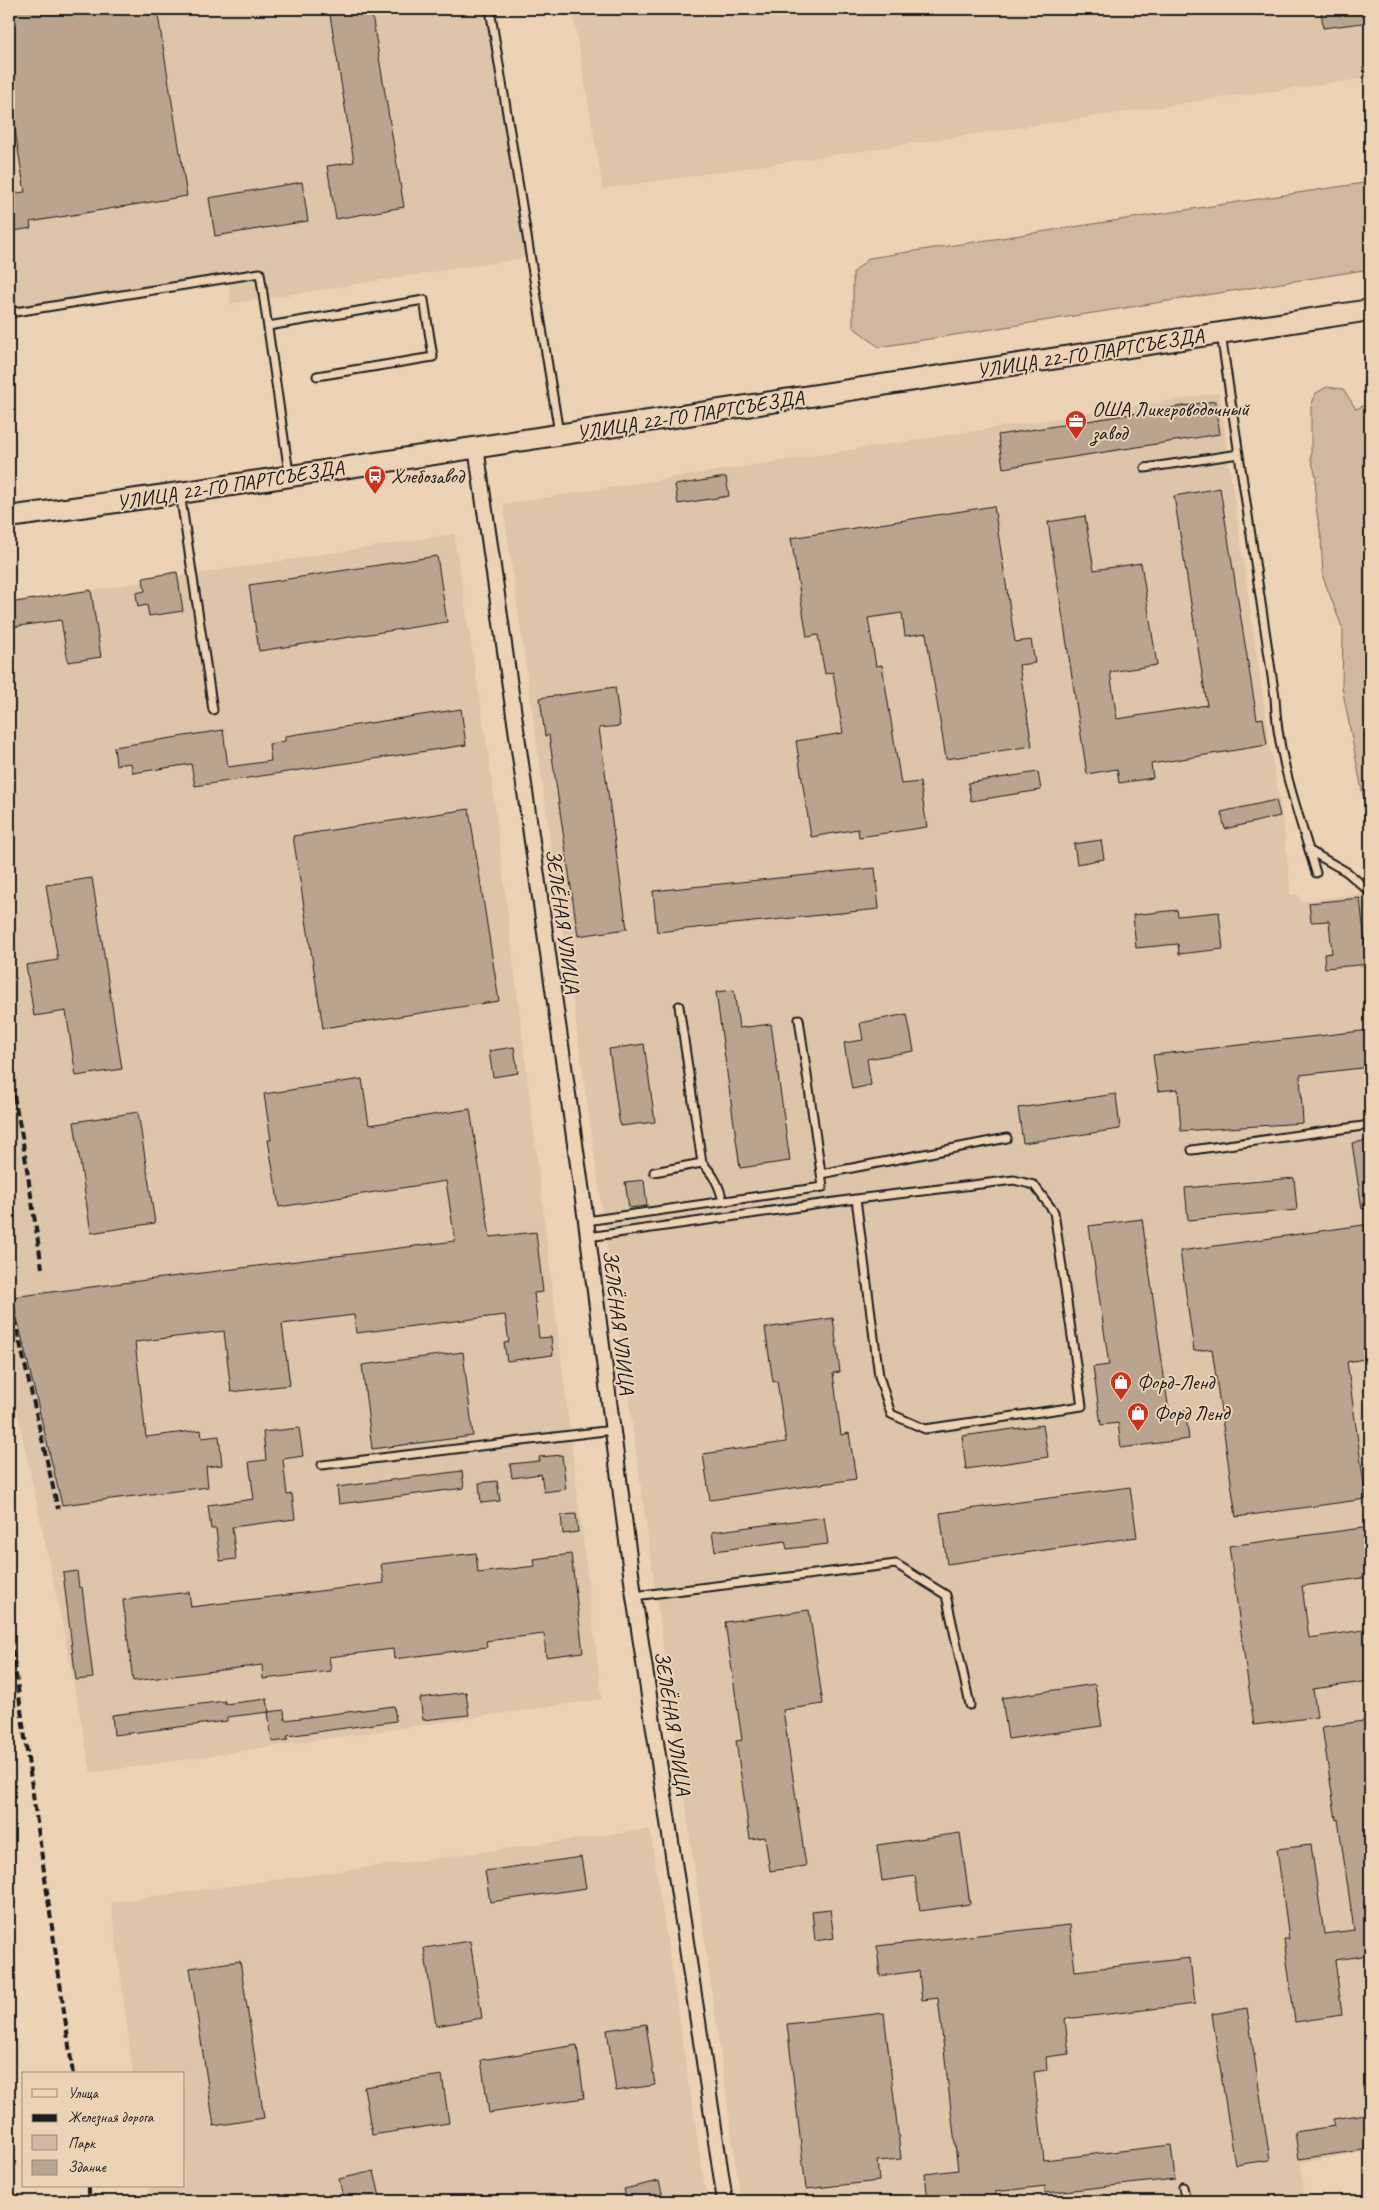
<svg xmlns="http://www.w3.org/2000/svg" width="1379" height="2210" font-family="Caveat,sans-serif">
  <rect width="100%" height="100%" fill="#edd3b5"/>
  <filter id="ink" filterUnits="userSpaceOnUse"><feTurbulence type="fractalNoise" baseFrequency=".02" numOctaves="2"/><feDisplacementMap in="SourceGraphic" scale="10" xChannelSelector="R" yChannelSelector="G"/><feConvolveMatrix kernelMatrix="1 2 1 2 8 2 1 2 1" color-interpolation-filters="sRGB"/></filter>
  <g filter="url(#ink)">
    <path fill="#ddc5aa" d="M9,9H490L530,257L230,304L229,278L9,313Z
      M572,9H1370V78L1228,97L603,189Z
      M1219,393L1270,746L1283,820L1291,895H1299L1301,901L1360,894L1367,897L1370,901V2151L1301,2163L1304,2201H741L503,504Z
      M454,534L489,757L602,1699L91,1773L62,1623L9,1372V603Z
      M650,1829L707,2201H150L148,2186H184V2074H133L111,1902Z"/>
    <path fill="#cfb89f" stroke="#766a5e" d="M1370,182V269L879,347L853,327V273L869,258Z
      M1327,387L1343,389L1356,409L1370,403V812L1364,801L1342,687L1343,630L1323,577L1321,537L1315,502L1316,476L1311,459V406L1316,393Z"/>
    <path fill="#b9a58f" stroke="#1c1c1c" d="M9,9H157L187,196L30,222L31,228L9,232V194L25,192L9,94Z
      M329,9H371L404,207L336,219L327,166L354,162Z
      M1321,9H1370V22L1323,28Z
      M302,182L308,221L215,236L209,198Z
      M1215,401L1220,434L1003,468L998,435Z
      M726,477L729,496L678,504L675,485Z
      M1220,488L1257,719L1263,718L1267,745L1151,764L1153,778L1119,783L1117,769L1087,774L1048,522L1085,516L1094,570L1141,563L1157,665L1110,672L1117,719L1207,705L1174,496Z
      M994,506L1015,642L1031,640L1035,663L1019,665L1032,746L946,759L926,633L905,636L902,613L868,618L876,666L882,665L901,784L920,782L927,827L859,837L858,829L811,837L796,741L843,733L833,672L825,674L818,635L807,637L791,538Z
      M437,556L447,622L259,651L249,585Z
      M177,572L183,611L149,616L147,605L138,607L136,593L145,591L143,578Z
      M91,590L101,657L68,662L61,620L12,627L9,603Z
      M615,687L620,726L599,728L627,929L578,936L549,735L545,736L540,698Z
      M461,709L466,745L195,786L191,764L133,773L131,763L116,765L114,747L223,730L228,767L271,761L269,744L285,741V736Z
      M1038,772L1041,790L971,801L968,783Z
      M1276,800L1280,816L1225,829L1221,812Z
      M469,809L499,1001L323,1028L293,836Z
      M1101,840L1104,859L1077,864L1074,844Z
      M875,868L879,909L657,932L653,891Z
      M92,878L122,1069L76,1076L66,1011L34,1016L26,965L58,960L46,885Z
      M1360,898L1366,950H1370V964L1325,968L1324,954L1332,953L1329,921L1311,922L1309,903Z
      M1177,910L1178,916L1219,912L1223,949L1179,954L1178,944L1136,948L1133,915Z
      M734,990L739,1028L771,1024L790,1161L740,1168L716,992Z
      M907,1014L914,1051L867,1059L871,1085L852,1089L844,1043L863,1040L860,1023Z
      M1370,1030V1067L1300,1075L1303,1123L1181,1131L1178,1089L1158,1091L1153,1055Z
      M644,1044L655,1122L620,1126L609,1049Z
      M514,1047L518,1073L493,1077L489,1051Z
      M362,1079L369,1125L470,1109L490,1237L536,1232L543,1292L534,1293L539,1338L551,1337L553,1355L507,1361L504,1343L509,1342L505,1315L356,1333L354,1315L282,1324L290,1385L231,1392L224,1331L135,1342L146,1437L201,1430L202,1438L219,1436L222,1465L206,1467L208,1487L62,1505L12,1297L455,1241L446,1181L279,1207L268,1140H271L264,1094Z
      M1116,1094L1120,1129L1023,1143L1018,1108Z
      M138,1112L155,1223L91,1233L74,1122Z
      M1370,1140V1208L1362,1209L1352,1143Z
      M1294,1178L1297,1210L1188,1220L1185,1188Z
      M644,1180L647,1206L629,1208L625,1182Z
      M1142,1219L1169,1412L1185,1410L1189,1439L1121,1448L1118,1423L1101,1425L1093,1367L1109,1365L1089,1226Z
      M1370,1224V1358L1347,1362L1366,1499L1236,1517L1212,1349L1194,1351L1180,1251Z
      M833,1318L840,1372L833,1373L841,1435L849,1433L856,1479L710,1500L703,1454L786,1442L777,1381L773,1382L765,1328Z
      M463,1352L473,1436L372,1449L362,1365Z
      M1043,1425L1048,1457L966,1469L962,1436Z
      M299,1428L303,1456L283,1459L287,1495L292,1494L295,1519L232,1527L236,1559L220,1561L216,1529H211L208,1505L254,1499L249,1462L266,1460L263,1432Z
      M562,1455L566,1489L544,1492L541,1474L512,1478L510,1464L540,1461L539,1457Z
      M462,1471L464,1488L339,1504L337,1487Z
      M497,1481L500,1501L481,1503L479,1483Z
      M1130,1487L1137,1537L947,1564L940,1513Z
      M576,1514L578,1532L563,1534L561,1515Z
      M824,1517L828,1544L787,1549L785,1541L715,1551L712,1532Z
      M1370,1527V1577L1302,1586L1309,1638L1370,1629V1681L1313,1689L1317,1717L1254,1725L1229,1546Z
      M476,1553L478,1573L535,1566L534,1559L571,1554L583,1652L546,1657L544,1634L486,1641L487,1647L394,1659L393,1649L329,1657L331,1671L263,1679L262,1665L133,1681L123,1600L189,1592L191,1607L384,1583L381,1564Z
      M77,1571L79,1588L82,1587L93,1678L76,1680L63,1573Z
      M809,1610L823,1704L783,1710L806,1866L770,1871L765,1837L750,1839L736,1741L742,1740L725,1622Z
      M1095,1684L1102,1726L1008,1739L1002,1698Z
      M466,1692L469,1715L423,1720L420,1698Z
      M267,1699L269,1712L227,1717V1721L114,1735L112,1715L225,1701V1704Z
      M394,1706L396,1721L287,1736L288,1740L272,1742L268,1712L284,1710L285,1720Z
      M1370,1720V1955L1335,1960L1342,2015L1295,2022L1284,1939H1289L1277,1849L1311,1845L1324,1934L1354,1930L1338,1819L1336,1820L1322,1727Z
      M960,1833L970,1904L920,1911L915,1876L882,1881L877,1845Z
      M581,1857L586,1888L490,1902L485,1871Z
      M830,1909L834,1938L815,1941L812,1911Z
      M1070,1925L1075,1971L1190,1958L1195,2004L1065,2019L1069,2054L1046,2057L1047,2070L1034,2072L1044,2160L1171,2145L1175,2179L1045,2193V2186L995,2192L996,2201H928L925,2174L958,2170L938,1998L922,2000L919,1971L880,1976L877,1946Z
      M470,1941L482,2018L436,2026L424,1948Z
      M240,1961L264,2118L214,2126L190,1968Z
      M1247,2008L1270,2160L1235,2165L1212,2014Z
      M884,2013L901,2159L877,2161L879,2181L806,2189L787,2024Z
      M646,2024L655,2085L616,2091L607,2030Z
      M577,2045L584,2098L489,2113L481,2060Z
      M442,2075L449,2123L372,2135L364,2087Z
      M1366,2114L1370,2149L1299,2159L1295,2132L1335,2126L1333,2119Z
      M374,2171L381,2201H344L339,2179Z
      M659,2181L664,2201H627L624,2189Z"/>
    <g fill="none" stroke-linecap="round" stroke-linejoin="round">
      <g stroke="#1c1c1c" stroke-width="11">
        <path id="service" d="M490,9L559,433
          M9,313L260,273L289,473
          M268,326L424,300L433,357L317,376
          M1221,334L1275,697C1277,757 1299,815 1316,873
          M1145,468L1239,454
          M180,493L213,710
          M1310,851L1347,872L1370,892
          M1192,1150L1370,1125
          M702,1163C714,1175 719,1185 723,1201
          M654,1172L702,1163L679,1006
          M821,1174L1007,1138
          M586,1221L823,1187L799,1019
          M588,1237L856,1199L879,1376L891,1414L925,1429L1082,1406L1054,1212L1034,1185L1014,1180L856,1199
          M322,1465L613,1430
          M634,1596L896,1564L946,1595L970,1705
          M1183,2187L1186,2201"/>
      </g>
      <g stroke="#1c1c1c" stroke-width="18">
        <path id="minor" d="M476,447L586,1221L634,1596L725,2201"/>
      </g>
      <g stroke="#1c1c1c" stroke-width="24">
        <path id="secondary" d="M9,517L180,493L1370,310"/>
      </g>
      <use href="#service" stroke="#edd3b5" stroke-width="7"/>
      <use href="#minor" stroke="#edd3b5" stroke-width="14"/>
      <use href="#secondary" stroke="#edd3b5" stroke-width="20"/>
      <path stroke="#1c1c1c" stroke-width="4" stroke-dasharray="8 4" stroke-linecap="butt" d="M9,1072L22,1136L42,1268
        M9,1295L58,1509
        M9,1626L73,2074
        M89,2186V2201"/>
    </g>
  </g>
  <defs>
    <g id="office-pin" transform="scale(1.125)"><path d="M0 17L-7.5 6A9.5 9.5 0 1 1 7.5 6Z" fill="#c8321e" stroke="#edd3b5"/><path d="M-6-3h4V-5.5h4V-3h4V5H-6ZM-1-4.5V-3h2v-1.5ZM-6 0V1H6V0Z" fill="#fff"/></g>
    <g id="bus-pin" transform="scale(1.125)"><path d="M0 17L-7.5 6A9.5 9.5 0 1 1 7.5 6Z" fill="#c8321e" stroke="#edd3b5"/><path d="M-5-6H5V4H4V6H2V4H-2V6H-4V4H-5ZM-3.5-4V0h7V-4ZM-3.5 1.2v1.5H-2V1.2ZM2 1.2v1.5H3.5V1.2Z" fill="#fff"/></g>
    <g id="shop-pin" transform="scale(1.125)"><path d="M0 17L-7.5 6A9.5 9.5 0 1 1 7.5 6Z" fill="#c8321e" stroke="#edd3b5"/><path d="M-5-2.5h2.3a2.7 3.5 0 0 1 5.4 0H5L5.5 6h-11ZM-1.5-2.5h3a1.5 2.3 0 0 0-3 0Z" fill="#fff"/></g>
  </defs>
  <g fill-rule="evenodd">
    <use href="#office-pin" x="1076" y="421"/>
    <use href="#bus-pin" x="375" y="476"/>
    <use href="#shop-pin" x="1121" y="1382"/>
    <use href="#shop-pin" x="1138" y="1413"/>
  </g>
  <g text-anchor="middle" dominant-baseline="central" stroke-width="4" stroke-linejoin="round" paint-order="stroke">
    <g font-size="21" fill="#1c1c1c" stroke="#edd3b5">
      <text transform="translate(1090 353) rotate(-9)">УЛИЦА 22-ГО ПАРТСЪЕЗДА</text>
      <text transform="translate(690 415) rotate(-9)">УЛИЦА 22-ГО ПАРТСЪЕЗДА</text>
      <text transform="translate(230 485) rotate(-9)">УЛИЦА 22-ГО ПАРТСЪЕЗДА</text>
      <text transform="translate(563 921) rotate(82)">ЗЕЛЁНАЯ УЛИЦА</text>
      <text transform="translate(619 1322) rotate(83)">ЗЕЛЁНАЯ УЛИЦА</text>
      <text transform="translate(673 1723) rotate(81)">ЗЕЛЁНАЯ УЛИЦА</text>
    </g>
    <g font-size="21" fill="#1c1c1c" stroke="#edd3b5" text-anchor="start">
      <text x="1092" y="409">ОША Ликероводочный<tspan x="1092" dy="24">завод</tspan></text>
      <text x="391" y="476">Хлебозавод</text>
      <text x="1137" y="1382">Форд-Ленд</text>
      <text x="1154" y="1413">Форд Ленд</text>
    </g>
  </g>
  <rect width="1379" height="2210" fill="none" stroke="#edd3b5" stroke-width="30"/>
  <rect x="15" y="15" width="1349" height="2180" fill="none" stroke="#1c1c1c" stroke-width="2" filter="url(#ink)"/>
  <rect x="22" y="2072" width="162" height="115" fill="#edd3b5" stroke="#998a78"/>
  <rect x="32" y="2089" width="25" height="8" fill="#edd3b5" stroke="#998a78"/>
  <text x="68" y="2098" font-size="15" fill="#1c1c1c">Улица</text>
  <rect x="32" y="2114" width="25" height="8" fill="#1c1c1c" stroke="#998a78"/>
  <text x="68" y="2122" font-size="15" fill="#1c1c1c">Железная дорога</text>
  <rect x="32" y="2135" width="25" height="15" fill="#cfb89f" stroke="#998a78"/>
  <text x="68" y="2148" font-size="15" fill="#1c1c1c">Парк</text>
  <rect x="32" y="2160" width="25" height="15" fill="#b9a58f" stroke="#998a78"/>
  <text x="68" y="2172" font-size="15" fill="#1c1c1c">Здание</text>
</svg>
